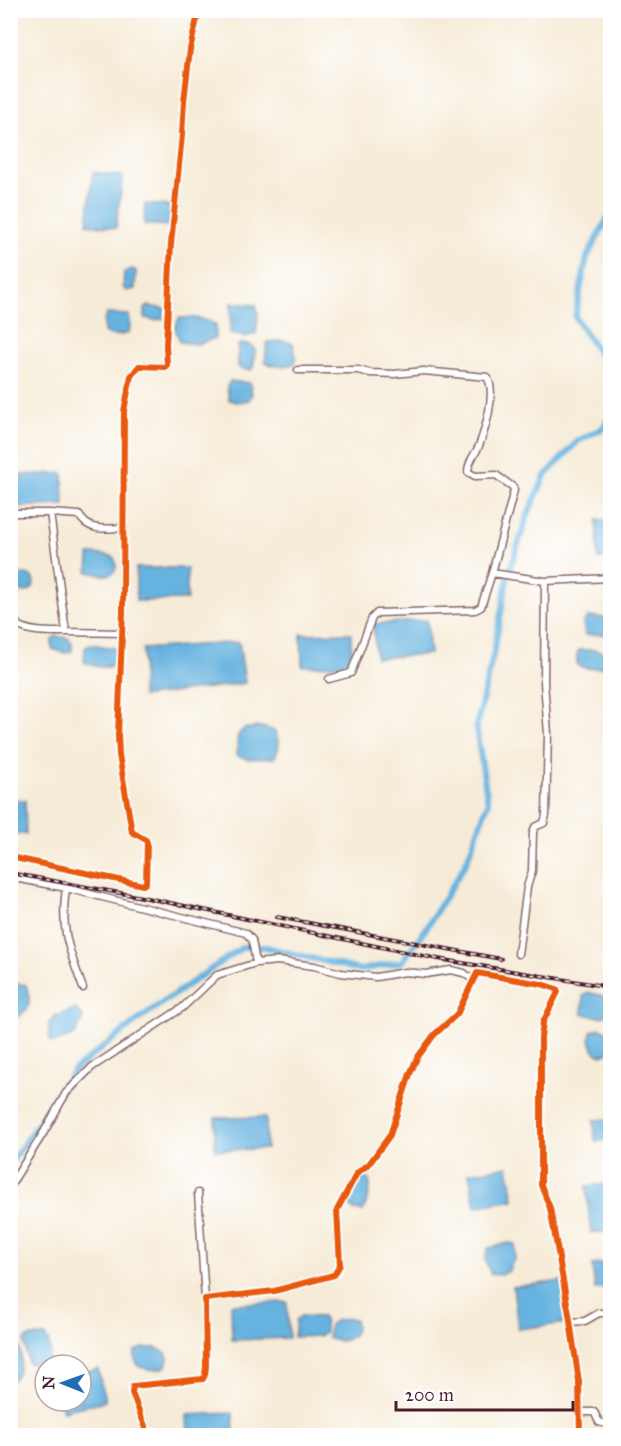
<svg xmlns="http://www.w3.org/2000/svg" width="621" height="1446" font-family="'IM FELL Great Primer',serif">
  <rect width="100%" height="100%" fill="#fff"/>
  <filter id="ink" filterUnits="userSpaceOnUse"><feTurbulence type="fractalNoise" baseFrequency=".0167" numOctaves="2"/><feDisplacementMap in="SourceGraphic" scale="12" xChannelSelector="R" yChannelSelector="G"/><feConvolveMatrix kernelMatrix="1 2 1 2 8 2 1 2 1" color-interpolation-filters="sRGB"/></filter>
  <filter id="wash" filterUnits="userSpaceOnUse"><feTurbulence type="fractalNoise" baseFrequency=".008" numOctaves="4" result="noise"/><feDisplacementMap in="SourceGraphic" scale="24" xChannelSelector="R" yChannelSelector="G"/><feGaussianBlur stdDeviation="1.35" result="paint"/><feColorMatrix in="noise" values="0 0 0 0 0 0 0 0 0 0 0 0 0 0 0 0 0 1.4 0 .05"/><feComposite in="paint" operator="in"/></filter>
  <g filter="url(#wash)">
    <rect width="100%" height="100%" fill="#f6ebd7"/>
    <path fill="#66b3df" stroke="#586985" stroke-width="1.5" d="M93,172L123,176L116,228L87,224Z
      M145,204L170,206L169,226L144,224Z
      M132,269L136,271L135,289L126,291L123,287L124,272Z
      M231,303L256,305L258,315L256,334L244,337L230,334Z
      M148,306L166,309L163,319L154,320L145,318V309Z
      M107,314L129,315L130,327L128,333C120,336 111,337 104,332V321Z
      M179,318C191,317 206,318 216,325L215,338L198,344L180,342L175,328Z
      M282,341L293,343L296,358L294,364C285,367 273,367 265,362L267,342Z
      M241,344H249L255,349L254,365L251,370L241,369L238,366V345Z
      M230,381L250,383L252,394L249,400L237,402L229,400L227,387Z
      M63,473L64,505L15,507L14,475Z
      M597,520H610V559H598Z
      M94,554L112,556C118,562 118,573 108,575C102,576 94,573 88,572L89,555Z
      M136,568H187V600L136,601Z
      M16 583a9 9 0 1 1 18 0a9 9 0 1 1-18 0Z
      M588,617L610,618V634L585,635L583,623Z
      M427,620L430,654L376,658L373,624Z
      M351,633L352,665L302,666L301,634Z
      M56,636L68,638L72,642V651L65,653L52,649V639Z
      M239,642L245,683L142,697L143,649Z
      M90,644L115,648L117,651L115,664C105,670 94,666 84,662L85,648Z
      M579,650H595L609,654L610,659L608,665C599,669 586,670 577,665V654Z
      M262,727L275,731C279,743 281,748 274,758L248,759L237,756C237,731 236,728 262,727Z
      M11,800H25L26,834H11Z
      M15,983L26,985C33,1004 28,1013 11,1020V984Z
      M588,992L610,998V1014L601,1017L582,1014L583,996Z
      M75,1009L82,1015L83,1019L75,1035L53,1043L50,1040L49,1023L55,1016Z
      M601,1028C612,1033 611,1042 610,1052L602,1055L596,1053C591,1046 588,1039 592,1031Z
      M266,1117V1149L215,1150V1118Z
      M610,1119V1140L595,1141L594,1120Z
      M508,1166L514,1200L475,1207L469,1173Z
      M359,1176L369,1179C372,1191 367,1201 363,1211L354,1210L349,1204L354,1182Z
      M610,1184V1231L591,1233L586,1186Z
      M509,1243L515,1244V1257L508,1272L498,1275L491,1274L485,1260L488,1248Z
      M610,1263V1287L595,1289L592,1265Z
      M562,1281L567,1323L518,1329L513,1287Z
      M287,1302L289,1338L232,1340L231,1304Z
      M301,1316L322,1317L325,1323V1332L319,1336L294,1337L296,1320Z
      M350,1318L355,1320C360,1338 343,1345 328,1338C328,1319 334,1321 350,1318Z
      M39,1336H45C51,1344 52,1354 47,1363L36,1365L28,1363L24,1342L27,1338Z
      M11,1341L17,1343C25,1356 21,1371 11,1382Z
      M156,1348L166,1353L168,1358L166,1366C157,1371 148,1370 138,1366L135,1360V1351L144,1348Z
      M98,1369L105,1401L63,1411L60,1401H81V1373Z
      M233,1413L234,1435H188L187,1415Z"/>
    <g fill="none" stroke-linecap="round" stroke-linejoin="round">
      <path stroke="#66b3df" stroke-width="6" d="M610,214L587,257L575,317L610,370
        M10,1164L75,1069L146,1014L243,947H266L360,970L402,962L427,927L466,863L488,803L476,727L494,651L508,575L528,515L545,476L578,441L603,428L610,415"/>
    </g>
  </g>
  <g filter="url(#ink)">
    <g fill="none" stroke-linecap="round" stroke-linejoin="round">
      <g stroke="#866667" stroke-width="9">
        <path id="minor" d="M298,370H358L370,373L394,374L424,371L487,377C497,392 485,430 479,446C475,455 468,461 468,472L475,476L496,475L513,487L514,490L492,573
          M50,513L79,515C89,533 107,528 124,528
          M10,515L14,513H50L66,632L123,633
          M10,602L17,625C31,633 50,632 66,632
          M329,679L351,673L372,618L377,613L475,610L481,607L492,573L545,581
          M10,857L143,885L146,883L147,843L146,840L132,832L119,755L118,735L123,611L124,411L131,376L139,366L165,367L167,365L166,345L171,244L182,135L184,101L190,49L199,10
          M10,877L66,888C60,930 69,950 83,988
          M66,888L246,933L252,940L256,963
          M518,954L527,887L532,871L533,832L535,827L544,823L546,815L548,734L544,682L545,581L610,578
          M10,1186L44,1132L66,1093L92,1067L182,1008L217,975L256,963L278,961L314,966L341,973L376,977L405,972L426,974L451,970L464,973L473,980
          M198,1193L205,1299
          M570,1322L585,1321L599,1313H610
          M579,1412H594L599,1422L610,1425
          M149,1436L132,1393L133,1386L203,1379L205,1375L206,1366L205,1299L274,1291L334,1275L340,1265L337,1210L357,1173L369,1164L390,1135L410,1074L417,1058L434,1035L457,1014L477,973L541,984L557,989L558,992L543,1022L541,1037V1185L550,1208L569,1314L579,1382L580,1436"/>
      </g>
      <use href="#minor" stroke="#fff" stroke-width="6"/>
      <g stroke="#4a1f2b" stroke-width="4">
        <path id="rail" d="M10,873L142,897L438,959L610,987
          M277,917L501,959"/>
      </g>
      <use href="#rail" stroke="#fff" stroke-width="1.5" stroke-dasharray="4.5" stroke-linecap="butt"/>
      <g stroke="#fff" stroke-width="10">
        <path id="cycleway" d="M10,857L143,885L146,883L147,843L146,840L132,832L119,755L118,735L123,611L124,411L131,376L139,366L165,367L167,365L166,345L171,244L182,135L184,101L190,49L199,10
          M149,1436L132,1393L133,1386L203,1379L205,1375L206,1366L205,1299L274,1291L334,1275L340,1265L337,1210L357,1173L369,1164L390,1135L410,1074L417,1058L434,1035L457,1014L477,973L541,984L557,989L558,992L543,1022L541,1037V1185L550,1208L569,1314L579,1382L580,1436"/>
      </g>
      <use href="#cycleway" stroke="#e8590c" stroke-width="6"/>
    </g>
  </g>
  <rect width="621" height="1446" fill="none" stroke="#fff" stroke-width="36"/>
  <g transform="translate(63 1383) rotate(271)"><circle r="28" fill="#ffffff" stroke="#b7a5aa" stroke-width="1.5"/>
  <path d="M0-4.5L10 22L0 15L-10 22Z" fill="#1f6fb2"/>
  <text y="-9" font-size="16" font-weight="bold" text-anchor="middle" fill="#4a1f2b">N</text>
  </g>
  <path d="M396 1401v9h177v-9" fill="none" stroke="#4a1f2b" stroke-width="3"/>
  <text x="405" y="1401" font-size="18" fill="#4a1f2b" stroke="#ffffff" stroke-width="4.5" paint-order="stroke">200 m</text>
</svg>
